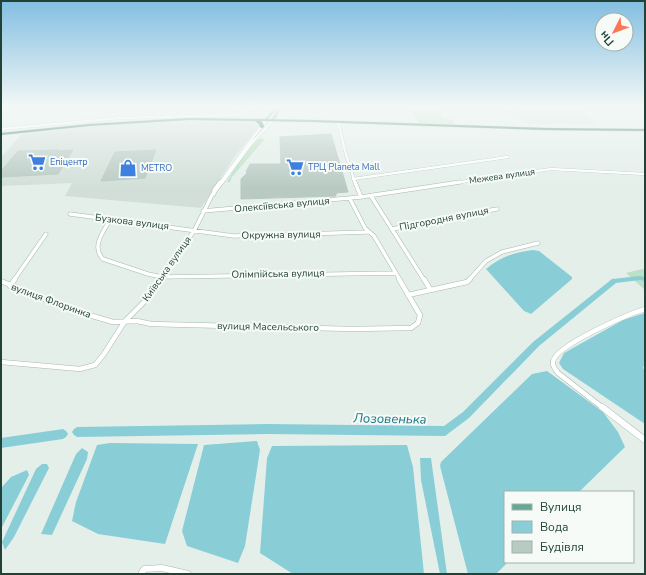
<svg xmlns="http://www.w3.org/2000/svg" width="646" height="575" font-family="'Nunito Sans',sans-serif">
  <rect width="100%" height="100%" fill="#e4efea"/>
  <path fill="#d2dfd9" d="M516,108H578L596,124H526L516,112L520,111Z
    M194,121L255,122L260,123V126L235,156L201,208L65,196L72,183L1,186V157L22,134L109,125Z"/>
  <path fill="#bce1c5" d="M409,108H442L445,111L439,112L444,119H452L455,124L419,123Z
    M261,138L264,140L231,178L230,182H227C233,172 250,141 261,138Z
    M642,269L645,270V290L626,273Z"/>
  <path fill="#89ced7" d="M533,250L539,251L572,277V279L531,314L524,311L486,269C500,257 515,252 533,250Z
    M645,313V363L643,368L645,371V424L563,369L559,363L564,353L623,320Z
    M547,371L603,412L618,432L625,447L579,492H505V562H508L496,574H468L440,466L441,462L532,374Z
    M257,441L260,450L245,546L238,563L187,546L182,531L204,445Z
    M110,443L198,444L165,544L98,534L72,521L76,502L97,445Z
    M407,445L413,467L424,574H293L260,553L267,458L272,446Z
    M82,448L88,452L87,459L52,535L41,534L76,454Z
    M420,458H431L447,574H440L421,480Z
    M42,464H47L49,468L14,537L5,550L2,542L36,469Z
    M27,470L29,475L1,529V488L11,477Z"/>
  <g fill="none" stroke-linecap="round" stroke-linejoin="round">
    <path fill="#89ced7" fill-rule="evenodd" d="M640,276L645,277V281L640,280L616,283L539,346L469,418L445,436L267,434L77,437L74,435L72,432L74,429L77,427L267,424L444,426L463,412L533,342L612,279Z
      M63,429L66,431L68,434L66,437L63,439L1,448V438Z"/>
  </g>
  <path fill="#b9cac3" stroke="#b6c9c0" d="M331,134L348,192L336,193V196L241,199V179L248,172H246L250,164H281L280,137Z
    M59,150L58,151L73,150L58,174L1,177V171L18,151Z
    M156,150L145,178L101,181L115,152Z"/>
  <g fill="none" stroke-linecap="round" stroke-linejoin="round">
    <g stroke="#a6b8b1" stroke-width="3">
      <path id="minor-far3" d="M271,108H274
        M338,122L345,151L355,183
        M1,129L121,118L235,115L251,108
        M353,179L508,157
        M220,183L266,120
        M222,183L251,144L273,120
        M454,183L551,169L645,174"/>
    </g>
    <g stroke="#a6b8b1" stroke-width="4.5">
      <path id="minor-far2" d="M355,182L361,197
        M214,194V190L220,182
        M371,196L424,280
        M350,199L365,228L374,236L400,280
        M203,211L361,197L460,182
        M70,214L234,236L368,232
        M110,220C103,232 91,247 103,259L148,274L162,277L395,273
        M392,229L497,209
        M14,280L46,234
        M159,280L194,231L212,195L222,182
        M469,280L486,261L502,252L538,243"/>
    </g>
    <g stroke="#a6b8b1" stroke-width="5.5">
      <path id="minor-far1" d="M424,279L430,289
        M1,281L65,308L113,322L137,321L151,324L351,329L411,328L418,323L420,315L399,279
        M10,286L15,279
        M408,295L467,282L470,279
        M1,362L80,369L95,365L104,354L125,321L144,302L160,279
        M603,408L558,373C556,370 552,366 553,362C554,346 629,314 645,309"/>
    </g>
    <g stroke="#a6b8b1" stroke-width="7">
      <path id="minor" d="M602,407L645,440
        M141,574L144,569L162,568L188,574"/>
    </g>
    <g stroke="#c1cac7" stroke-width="0.5">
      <path id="major" d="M274,108H277L267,121H265L264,120Z
        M278,108H282L274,121H272L271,120Z"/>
    </g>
    <g stroke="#c1cac7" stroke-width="1">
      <path id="highway" d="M189,118L314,120L546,128L645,129V131L546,130L314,122L261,121L263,123L264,127L262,128L260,127L259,124L255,121L189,120L89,126L1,135V133L89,124Z"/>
    </g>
    <use href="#minor-far3" stroke="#fff" stroke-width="2.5"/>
    <use href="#minor-far2" stroke="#fff" stroke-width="3.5"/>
    <use href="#minor-far1" stroke="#fff" stroke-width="4.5"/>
    <use href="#minor" stroke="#fff" stroke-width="6"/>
    <use href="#major" fill="#66a794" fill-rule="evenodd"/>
    <use href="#highway" fill="#2b7160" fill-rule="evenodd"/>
  </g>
  <linearGradient id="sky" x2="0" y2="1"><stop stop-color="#82bee1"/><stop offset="0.57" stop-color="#f3f8f6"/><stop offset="1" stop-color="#f3f8f6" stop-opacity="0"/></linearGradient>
  <rect width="646" height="188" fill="url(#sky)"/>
  <defs>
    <g id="supermarket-bare" transform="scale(1.38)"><path d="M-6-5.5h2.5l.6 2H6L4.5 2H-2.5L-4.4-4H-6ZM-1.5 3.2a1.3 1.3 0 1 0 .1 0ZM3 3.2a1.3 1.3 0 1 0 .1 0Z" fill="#3f7fe0" stroke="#f6fbf8" stroke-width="2.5" paint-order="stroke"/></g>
    <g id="shop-bare" transform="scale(1.38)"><path d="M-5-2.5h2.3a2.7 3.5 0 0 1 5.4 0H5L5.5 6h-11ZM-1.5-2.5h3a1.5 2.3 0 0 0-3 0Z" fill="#3f7fe0" stroke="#f6fbf8" stroke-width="2.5" paint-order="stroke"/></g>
  </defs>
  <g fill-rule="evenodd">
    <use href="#supermarket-bare" x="37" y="162"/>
    <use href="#supermarket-bare" x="295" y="167"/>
    <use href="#shop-bare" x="128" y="168"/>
  </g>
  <g text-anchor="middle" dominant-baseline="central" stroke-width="4" stroke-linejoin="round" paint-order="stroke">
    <g font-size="9" fill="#366cbe" stroke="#f6fbf8" text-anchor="start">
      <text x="50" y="162">Епіцентр</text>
      <text x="308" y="167">ТРЦ Planeta Mall</text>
      <text x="141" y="168">METRO</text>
    </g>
    <g font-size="9" fill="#224238" stroke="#f6fbf8">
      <text transform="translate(502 176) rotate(-8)">Межева вулиця</text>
    </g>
    <g font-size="10" fill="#224238" stroke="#f6fbf8">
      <text transform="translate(282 205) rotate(-5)">Олексіївська вулиця</text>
      <text transform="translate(444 219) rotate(-11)">Підгородня вулиця</text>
      <text transform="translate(132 222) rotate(7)">Бузкова вулиця</text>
      <text transform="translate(281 235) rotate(-1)">Окружна вулиця</text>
      <text transform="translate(167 269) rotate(-55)">Київська вулиця</text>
      <text transform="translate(278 274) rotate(-1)">Олімпійська вулиця</text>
      <text transform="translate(51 301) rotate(20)">вулиця Флоринка</text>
      <text transform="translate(268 327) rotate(1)">вулиця Масельського</text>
    </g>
    <g font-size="13" font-style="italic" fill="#167684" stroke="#f6fbf8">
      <text transform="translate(390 419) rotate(1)">Лозовенька</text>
    </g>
  </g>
  <rect width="646" height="575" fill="none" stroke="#224238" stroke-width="4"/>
  <rect x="504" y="491" width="130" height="72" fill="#f6fbf8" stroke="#a1b1ab"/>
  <rect x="512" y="504" width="20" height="6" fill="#66a794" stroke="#a1b1ab"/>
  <text x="540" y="511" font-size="12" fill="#224238">Вулиця</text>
  <rect x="512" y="521" width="20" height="12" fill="#89ced7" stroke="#a1b1ab"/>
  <text x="540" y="531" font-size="12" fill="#224238">Вода</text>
  <rect x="512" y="541" width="20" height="12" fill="#b9cac3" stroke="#a1b1ab"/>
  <text x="540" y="551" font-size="12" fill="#224238">Будівля</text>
  <g transform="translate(614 32) rotate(228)"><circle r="19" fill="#f6fbf8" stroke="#a1b1ab"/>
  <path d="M0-3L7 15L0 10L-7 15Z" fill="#fc7855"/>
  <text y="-6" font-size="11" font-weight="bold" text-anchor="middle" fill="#224238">Пн</text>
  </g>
</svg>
